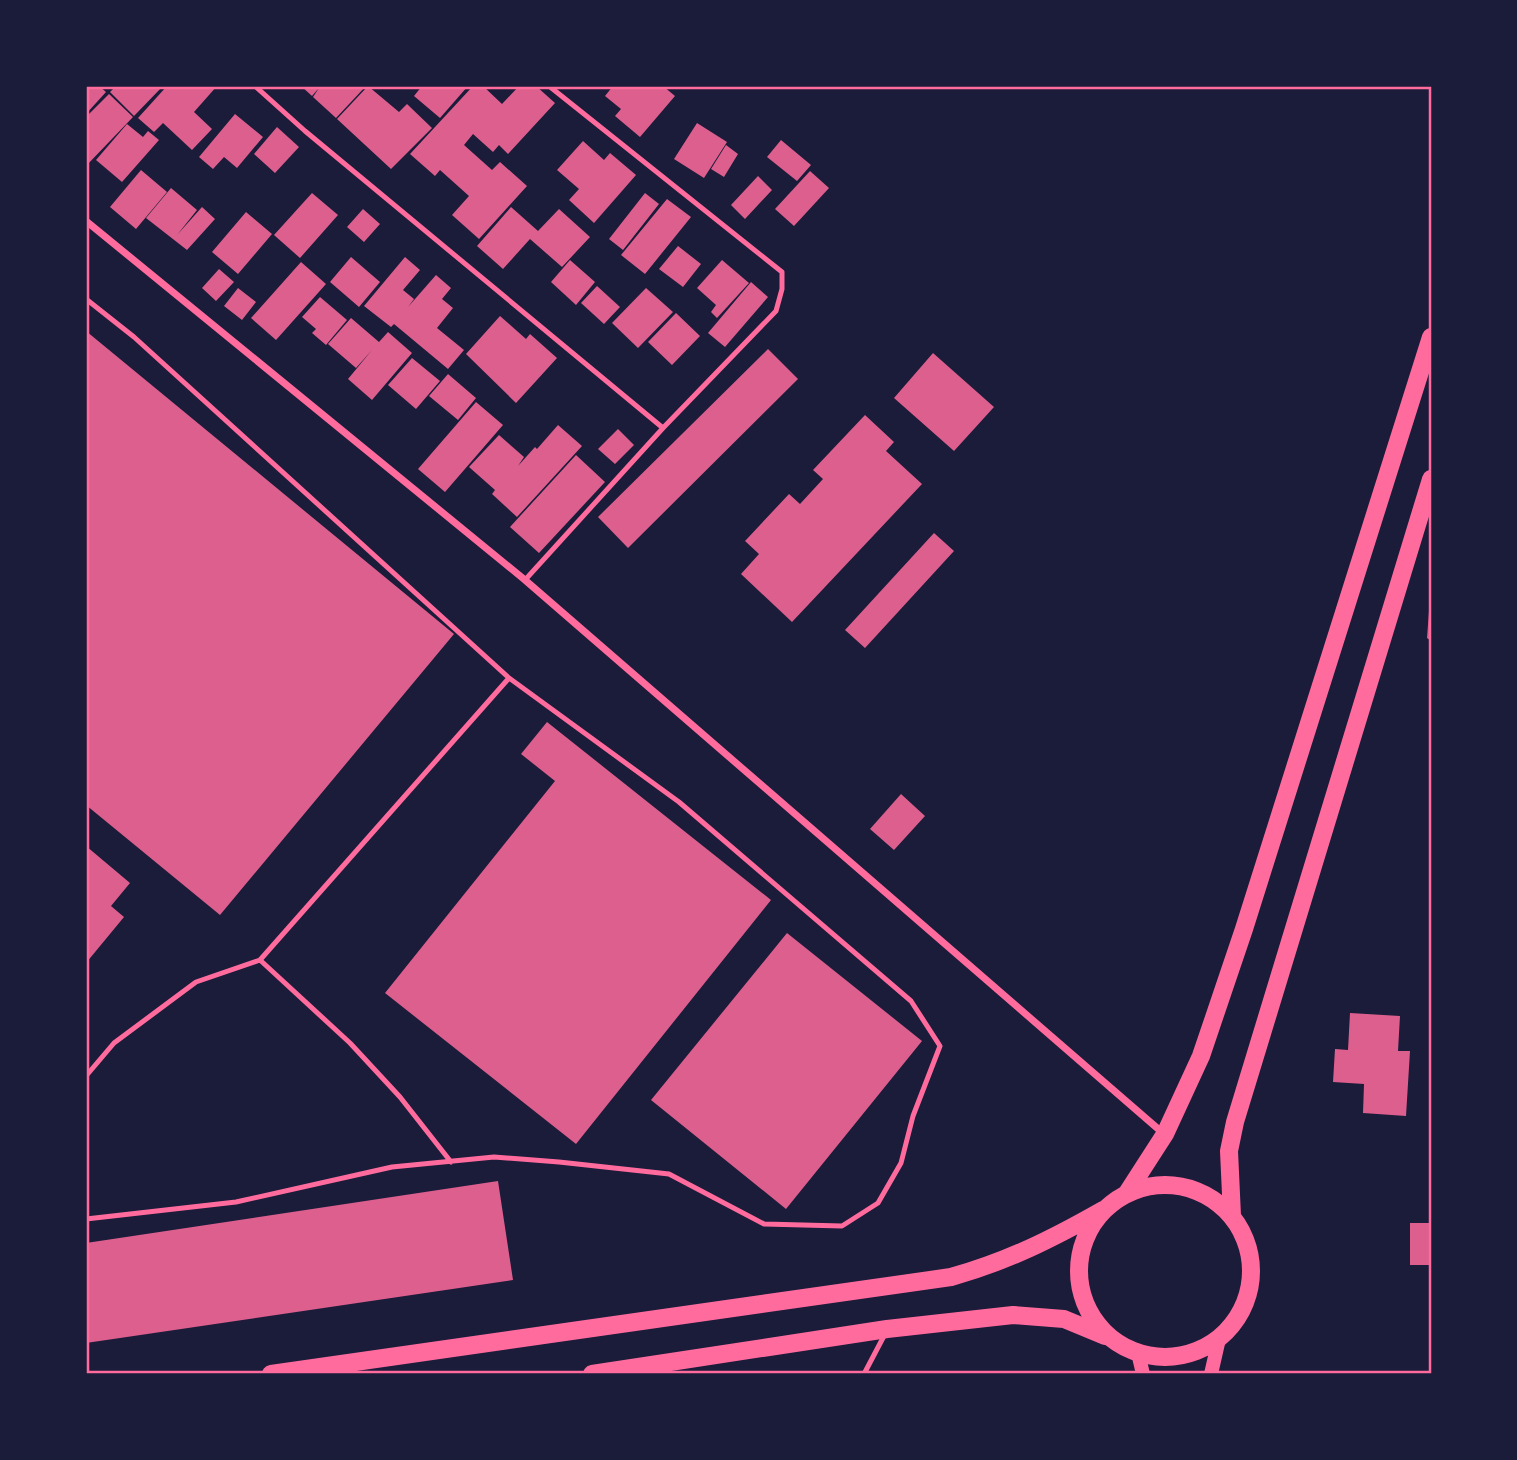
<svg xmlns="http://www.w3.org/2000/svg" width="1517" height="1460" font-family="Manrope,sans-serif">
  <rect width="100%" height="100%" fill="#1b1b3a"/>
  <path fill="#dd5f8e" d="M86,86H99L106,92L86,114Z
    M116,86H163L134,116L110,92Z
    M167,86H217L194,112L212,129L192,150L163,123L154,132L138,118Z
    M301,86H366L336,118L313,97L319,88L312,96Z
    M368,86L399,112L407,104L432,128L391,169L337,119Z
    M422,86H468L440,118L414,96Z
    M473,86H483L502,104L519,86H536L555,103L508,154L499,145L493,152L473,134L464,145L492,170L500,162L527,186L479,239L452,215L469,196L440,170L435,176L410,154Z
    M613,86H663L675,96L640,137L615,116L621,109L605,96Z
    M109,94L133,117L86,166V117Z
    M235,114L263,137L237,168L224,157L213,169L199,157Z
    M697,123L727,142L704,178L674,159Z
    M127,124L143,137L148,131L159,140L122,182L96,160Z
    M277,127L299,147L275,173L254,154Z
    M781,140L811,165L797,181L767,157Z
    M583,141L604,160L610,153L636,175L594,223L569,200L579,189L557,170Z
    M726,145L738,154L724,177L711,169Z
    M141,170L167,192L136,229L110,207Z
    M810,171L829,188L794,226L775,209Z
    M758,176L772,190L745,219L731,205Z
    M171,188L197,210L177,235L202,207L215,219L187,250L146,218Z
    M312,193L338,215L300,258L274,235Z
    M645,193L659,204L623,250L609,239Z
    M667,199L691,217L645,274L621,255Z
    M511,207L538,231L559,209L590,237L562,267L530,239L503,269L477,246Z
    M363,209L380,224L364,242L347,227Z
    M246,212L272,234L238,274L212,252Z
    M678,246L701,264L683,287L659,269Z
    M351,257L380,282L359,307L330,282Z
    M405,257L420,270L403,290L414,299L408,307L436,275L451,288L442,299L453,308L437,328L464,350L448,369L394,324L391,327L364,306Z
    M570,260L595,282L576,305L551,282Z
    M722,260L749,283L717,318L711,312L716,305L697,288Z
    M301,262L326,284L276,340L251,318Z
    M219,269L234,282L216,301L202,288Z
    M751,282L768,297L725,347L708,333Z
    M597,286L620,307L604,324L581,303Z
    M238,288L256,302L242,320L224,306Z
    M646,288L673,312L638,348L612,323Z
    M320,297L347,320L326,345L312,333L316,329L302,317Z
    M676,313L700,336L672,365L648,342Z
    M500,316L526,339L530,334L557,358L516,403L466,354Z
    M351,318L379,342L388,332L412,353L372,400L348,379L372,350L356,368L328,344Z
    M86,331L454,634L220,915L86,805Z
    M768,349L798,379L628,548L598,517Z
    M933,353L994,407L954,451L894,398Z
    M412,358L440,381L416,409L388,385Z
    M448,374L476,398L458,420L429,396Z
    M476,402L503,425L445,492L418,469Z
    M865,415L894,442L886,451L922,484L792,622L741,574L759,554L745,541L789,494L800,504L823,479L813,470Z
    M558,425L582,446L517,517L492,494L495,490L469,467L499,435L524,457L518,466L535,447L537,449Z
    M618,429L634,445L615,464L598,449Z
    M576,455L605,482L539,553L510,527Z
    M934,533L954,551L865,648L845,630Z
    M1431,608V641L1427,638L1429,611Z
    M547,722L771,900L576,1144L385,993L555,781L521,754Z
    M901,794L925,816L894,850L870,829Z
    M86,846L130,883L111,906L124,917L86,963Z
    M787,933L922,1041L786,1209L651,1100Z
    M1350,1013L1400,1016L1398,1051H1410L1406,1116L1363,1113L1364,1084L1333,1082L1335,1049L1348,1050Z
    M498,1181L513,1280L86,1343V1243Z
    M1410,1223H1431V1265H1410Z"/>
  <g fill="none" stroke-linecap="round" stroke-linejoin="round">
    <path stroke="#ff6b9d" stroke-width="5" d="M255,86L305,131L663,428
      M86,299L134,337L509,678L679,802L911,1001L940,1046L913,1116L901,1163L878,1203L842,1226L764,1224L669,1174L559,1162L494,1157L392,1167L236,1202L86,1219
      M525,580L663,428L776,311L782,289V272L549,86
      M260,960L509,678
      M86,1076L114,1043L196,982L260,960L350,1043L400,1097L451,1162
      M864,1374L885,1334"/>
    <path stroke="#ff6b9d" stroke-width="7" d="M86,221L525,580L1164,1134"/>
    <path stroke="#ff6b9d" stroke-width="14" d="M1138,1353L1143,1374
      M1211,1374L1219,1339"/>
    <path stroke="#ff6b9d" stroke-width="18" d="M1079 1271a86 86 0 1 1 172 0a86 86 0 1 1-172 0Z
      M1127,1193L1165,1134L1201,1056L1244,929L1431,337
      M1232,1216L1229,1151L1235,1122L1431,479
      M271,1374L951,1277C1008,1261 1052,1239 1103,1210
      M592,1374L887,1329L1013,1315L1064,1319L1105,1336"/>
  </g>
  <rect width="1517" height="1460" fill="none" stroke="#1b1b3a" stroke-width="175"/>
  <rect x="88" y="88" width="1342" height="1284" fill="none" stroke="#ff6b9d" stroke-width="2.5"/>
</svg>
